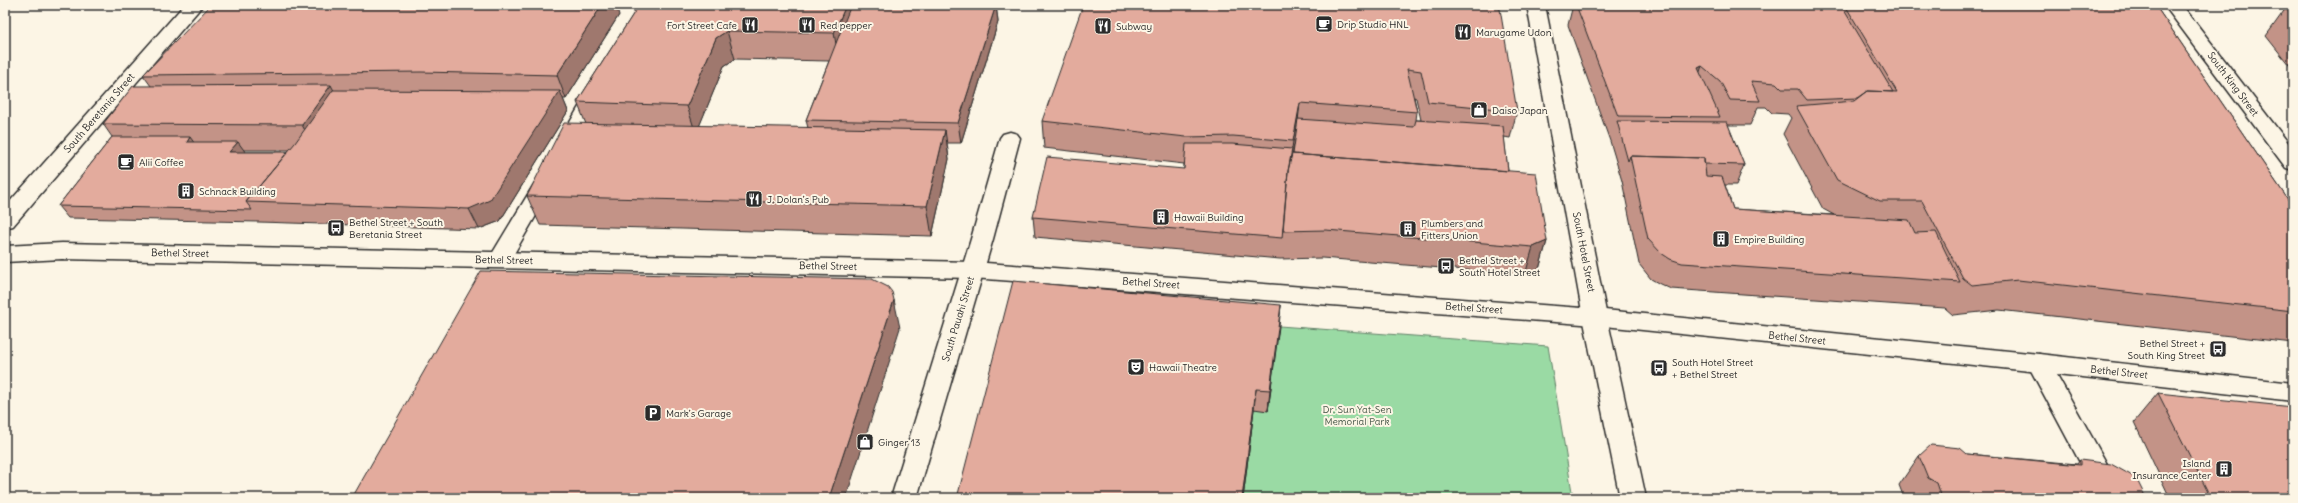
<svg xmlns="http://www.w3.org/2000/svg" width="2298" height="503" font-family="Delius,sans-serif">
  <rect width="100%" height="100%" fill="#fcf5e5"/>
  <filter id="ink" filterUnits="userSpaceOnUse"><feTurbulence type="fractalNoise" baseFrequency=".025" numOctaves="2"/><feDisplacementMap in="SourceGraphic" scale="8" xChannelSelector="R" yChannelSelector="G"/><feConvolveMatrix kernelMatrix="1 2 1 2 8 2 1 2 1" color-interpolation-filters="sRGB"/></filter>
  <g filter="url(#ink)">
    <path fill="#9adaa4" stroke="#628268" d="M1279,326L1548,346L1573,498H1243L1254,409L1268,410Z"/>
    <g fill="none" stroke-linecap="round" stroke-linejoin="round">
      <g stroke="#2b2b2b" stroke-width="3">
        <path id="service" d="M598,85L605,87L608,91L574,150L571,155L564,156L557,155L554,150L588,91L591,87Z
          M546,174L553,176L556,181L508,264L500,267L492,264L489,259L492,254L539,176Z
          M2039,354L2047,357L2126,498H2099L2027,363L2031,357Z"/>
      </g>
      <g stroke="#2b2b2b" stroke-width="3">
        <path id="minor" d="M1527,5H1545L1607,317L1646,498H1620L1583,317Z
          M1010,132L1017,134L1020,138L993,239L917,498H891L971,239L1000,138L1003,134Z"/>
      </g>
      <g stroke="#2b2b2b" stroke-width="3">
        <path id="secondary" d="M62,243L973,262L1595,309L2039,354L2293,383V401L2039,372L1595,325L973,278L62,259L5,262V246Z"/>
      </g>
      <g stroke="#2b2b2b" stroke-width="3">
        <path id="primary" d="M184,5H203L13,226L5,228V207Z
          M2164,5H2182L2293,149V170L2286,168Z"/>
      </g>
      <use href="#service" fill="#fcf5e5" fill-rule="evenodd"/>
      <use href="#minor" fill="#fcf5e5" fill-rule="evenodd"/>
      <use href="#secondary" fill="#fcf5e5" fill-rule="evenodd"/>
      <use href="#primary" fill="#fcf5e5" fill-rule="evenodd"/>
    </g>
    <path fill="#c39387" stroke="#2b2b2b" fill-rule="evenodd" d="M639,5H996L998,22L961,143H947L949,159L932,236L540,225L527,196L586,124L577,102ZM735,59L829,61L806,120L808,128L699,126L724,66Z
      M1492,5L1517,111L1510,138L1504,137L1508,171L1547,241L1539,269L1525,275L1322,258L1280,259L1035,237L1033,217L1184,169V164L1044,148L1042,121ZM1414,97L1416,98L1421,120H1416L1417,112Z
      M1573,5H2155L2293,207V343L1999,310L1953,315L1945,308L1671,289L1660,284L1651,279L1639,264L1622,181L1610,141L1568,25ZM1758,107H1766L1772,113L1788,114L1791,118L1783,134L1823,209L1834,215L1733,209L1725,185H1736L1744,165L1728,125H1750Z
      M2286,8L2293,9V70L2266,36Z
      M619,15L566,99H563L568,111L500,221L479,229L259,222L68,218L58,206L112,137L103,124L151,86L143,75ZM243,150H289L288,152H245Z
      M1281,305L1268,411L1254,409L1243,498H957Z
      M2158,393L2293,498H2170L2134,422Z
      M1967,454L2077,464L2080,460L2146,498H1904L1899,485L1919,456Z"/>
    <path fill="#9f786e" stroke="#2b2b2b" d="M602,5H616L619,15L566,99L557,75Z
      M846,5H854L839,61L834,33Z
      M996,5L998,22L961,143L958,123Z
      M727,31L735,59L724,66L696,134L687,106L716,38Z
      M1702,66L1693,91L1698,68Z
      M331,85L344,110L316,150L302,125Z
      M560,91L568,111L500,221L479,229L469,209Z
      M1300,103L1297,130L1286,192L1293,141Z
      M945,130L949,159L932,236L927,206Z
      M190,137L198,148L187,142Z
      M238,142L246,153L229,152Z
      M1547,241L1539,269L1525,275L1533,247Z
      M894,300L900,328L846,498H829Z
      M1281,305L1279,326L1268,411L1270,390Z
      M1256,389L1254,409L1243,498H1242Z"/>
    <path fill="#e3ab9d" stroke="#2b2b2b" d="M211,5H602L557,75L421,72L143,75Z
      M639,5H846L834,33L727,31L716,38L687,106L577,102Z
      M851,5H996L958,123L806,120Z
      M1083,5H1492L1500,9L1517,111L1428,102L1421,71L1407,69L1417,112L1300,103L1293,141L1233,136L1186,137L1042,121Z
      M1576,5H1841L1893,92L1867,91L1857,98L1807,100L1798,89H1782L1776,83L1751,81L1760,101L1730,100L1720,81L1702,66L1698,68L1720,117L1618,116Z
      M1845,5H2155L2293,207V311L2018,280L1972,285L1963,278L1922,201H1880L1837,180L1796,106L1854,101L1867,91L1897,92Z
      M2286,8L2293,9V16Z
      M331,85L302,125L103,124L133,86Z
      M333,90L560,91L490,200L469,209L246,202L295,143Z
      M1298,119L1414,127L1416,120L1503,126L1508,171L1293,154Z
      M1617,121L1727,122L1744,165L1704,164V158L1630,156L1628,161Z
      M564,123L945,130L927,206L527,196Z
      M112,137H190L187,142H238L229,152H288L246,202L252,210L58,206Z
      M1186,144H1232L1292,149L1288,171L1282,238L1033,217L1047,157L1184,169Z
      M1292,154L1536,173L1547,241L1533,247L1326,230L1283,231L1288,171Z
      M1630,156L1704,158L1706,176L1722,177L1733,209L1909,220L1915,233L1936,232L1960,282L1682,263L1670,259L1661,253L1648,239Z
      M481,271L872,279L888,287L892,292L894,300L829,498H352Z
      M1013,281L1281,305L1270,390L1256,389L1242,498H957Z
      M2158,393L2293,407V498H2211Z
      M1931,445L1960,448L1967,454L2080,465V460L2111,464L2136,478L2146,498H1942L1937,483L1928,478L1919,456Z"/>
  </g>
  <defs>
    <g id="cafe-square" transform="scale(0.9)"><rect x="-9" y="-9" width="18" height="18" rx="4" fill="#2b2b2b" stroke="#fcf5e5"/><path d="M-5.5-4.5H6V0H3Q3 3.5 0 3.5H-2.5Q-5.5 3.5-5.5 0ZM3-3.2v2h1.7v-2ZM-6 4.5H4V6H-6Z" fill="#fff"/></g>
    <g id="restaurant-square" transform="scale(0.9)"><rect x="-9" y="-9" width="18" height="18" rx="4" fill="#2b2b2b" stroke="#fcf5e5"/><path d="M-5-6h1v4h1v-4h1v4h1v-4h1v5L-1.5 .5V6h-2V.5L-5-1ZM5-6V6H3V1.5H1.5Q1.5-4 5-6Z" fill="#fff"/></g>
    <g id="shop-square" transform="scale(0.9)"><rect x="-9" y="-9" width="18" height="18" rx="4" fill="#2b2b2b" stroke="#fcf5e5"/><path d="M-5-2.5h2.3a2.7 3.5 0 0 1 5.4 0H5L5.5 6h-11ZM-1.5-2.5h3a1.5 2.3 0 0 0-3 0Z" fill="#fff"/></g>
    <g id="building-square" transform="scale(0.9)"><rect x="-9" y="-9" width="18" height="18" rx="4" fill="#2b2b2b" stroke="#fcf5e5"/><path d="M-4-6H4V6H1V3H-1V6H-4ZM-2.5-4.3h1.7v1.8h-1.7ZM.8-4.3h1.7v1.8H.8ZM-2.5-1h1.7V.8h-1.7ZM.8-1h1.7V.8H.8Z" fill="#fff"/></g>
    <g id="bus-square" transform="scale(0.9)"><rect x="-9" y="-9" width="18" height="18" rx="4" fill="#2b2b2b" stroke="#fcf5e5"/><path d="M-5-6H5V4H4V6H2V4H-2V6H-4V4H-5ZM-3.5-4V0h7V-4ZM-3.5 1.2v1.5H-2V1.2ZM2 1.2v1.5H3.5V1.2Z" fill="#fff"/></g>
    <g id="theatre-square" transform="scale(0.9)"><rect x="-9" y="-9" width="18" height="18" rx="4" fill="#2b2b2b" stroke="#fcf5e5"/><path d="M-5-5.5Q0-4 5-5.5V0Q5 5 0 6Q-5 5-5 0ZM-3.3-2.5H-1v1.5H-3.3ZM1-2.5H3.3v1.5H1ZM-2.8 1Q0 5.5 2.8 1Z" fill="#fff"/></g>
    <g id="parking-square" transform="scale(0.9)"><rect x="-9" y="-9" width="18" height="18" rx="4" fill="#2b2b2b" stroke="#fcf5e5"/><path d="M-3.5-5.5H1a3.5 3.5 0 0 1 0 7H-1V5.5H-3.5ZM-1-3.4V-.6H.8a1.4 1.4 0 0 0 0-2.8Z" fill="#fff"/></g>
  </defs>
  <g fill-rule="evenodd">
    <use href="#cafe-square" x="1324" y="24"/>
    <use href="#restaurant-square" x="750" y="25"/>
    <use href="#restaurant-square" x="807" y="25"/>
    <use href="#restaurant-square" x="1103" y="26"/>
    <use href="#restaurant-square" x="1463" y="32"/>
    <use href="#shop-square" x="1479" y="110"/>
    <use href="#cafe-square" x="126" y="162"/>
    <use href="#building-square" x="186" y="191"/>
    <use href="#restaurant-square" x="754" y="199"/>
    <use href="#building-square" x="1161" y="217"/>
    <use href="#bus-square" x="336" y="228"/>
    <use href="#building-square" x="1408" y="229"/>
    <use href="#building-square" x="1721" y="239"/>
    <use href="#bus-square" x="1446" y="266"/>
    <use href="#bus-square" x="2218" y="349"/>
    <use href="#theatre-square" x="1136" y="367"/>
    <use href="#bus-square" x="1659" y="368"/>
    <use href="#parking-square" x="653" y="413"/>
    <use href="#shop-square" x="865" y="442"/>
    <use href="#building-square" x="2224" y="469"/>
  </g>
  <g text-anchor="middle" dominant-baseline="central" stroke-width="4" stroke-linejoin="round" paint-order="stroke">
    <g font-size="10" fill="#2b2b2b" stroke="#fcf5e5" text-anchor="start">
      <text x="1337" y="24">Drip Studio HNL</text>
      <text x="737" y="25" text-anchor="end">Fort Street Cafe</text>
      <text x="820" y="25">Red pepper</text>
      <text x="1116" y="26">Subway</text>
      <text x="1476" y="32">Marugame Udon</text>
      <text x="1492" y="110">Daiso Japan</text>
      <text x="139" y="162">Alii Coffee</text>
      <text x="199" y="191">Schnack Building</text>
      <text x="767" y="199">J. Dolan's Pub</text>
      <text x="1174" y="217">Hawaii Building</text>
      <text x="349" y="222">Bethel Street + South<tspan x="349" dy="12">Beretania Street</tspan></text>
      <text x="1421" y="223">Plumbers and<tspan x="1421" dy="12">Fitters Union</tspan></text>
      <text x="1734" y="239">Empire Building</text>
      <text x="1459" y="260">Bethel Street +<tspan x="1459" dy="12">South Hotel Street</tspan></text>
      <text x="2205" y="343" text-anchor="end">Bethel Street +<tspan x="2205" dy="12">South King Street</tspan></text>
      <text x="1672" y="362">South Hotel Street<tspan x="1672" dy="12">+ Bethel Street</tspan></text>
      <text x="1149" y="367">Hawaii Theatre</text>
      <text x="666" y="413">Mark's Garage</text>
      <text x="878" y="442">Ginger 13</text>
      <text x="2211" y="463" text-anchor="end">Island<tspan x="2211" dy="12">Insurance Center</tspan></text>
    </g>
    <g font-size="10" fill="#2b2b2b" stroke="#fcf5e5">
      <text transform="translate(2233 84) rotate(53)">South King Street</text>
      <text transform="translate(99 113) rotate(-49)">South Beretania Street</text>
      <text transform="translate(1584 252) rotate(79)">South Hotel Street</text>
      <text transform="translate(180 253) rotate(1)">Bethel Street</text>
      <text transform="translate(504 260) rotate(1)">Bethel Street</text>
      <text transform="translate(828 266) rotate(1)">Bethel Street</text>
      <text transform="translate(1151 283) rotate(4)">Bethel Street</text>
      <text transform="translate(1474 308) rotate(4)">Bethel Street</text>
      <text transform="translate(958 319) rotate(-73)">South Pauahi Street</text>
      <text transform="translate(1797 338) rotate(6)">Bethel Street</text>
      <text transform="translate(2119 372) rotate(6)">Bethel Street</text>
    </g>
    <g font-size="10" fill="#475749" stroke="#fcf5e5">
      <text x="1357" y="409">Dr. Sun Yat-Sen<tspan x="1357" dy="12">Memorial Park</tspan></text>
    </g>
  </g>
  <rect width="2298" height="503" fill="none" stroke="#fcf5e5" stroke-width="20"/>
  <rect x="10" y="10" width="2278" height="483" fill="none" stroke="#2b2b2b" stroke-width="1.5" filter="url(#ink)"/>
</svg>
